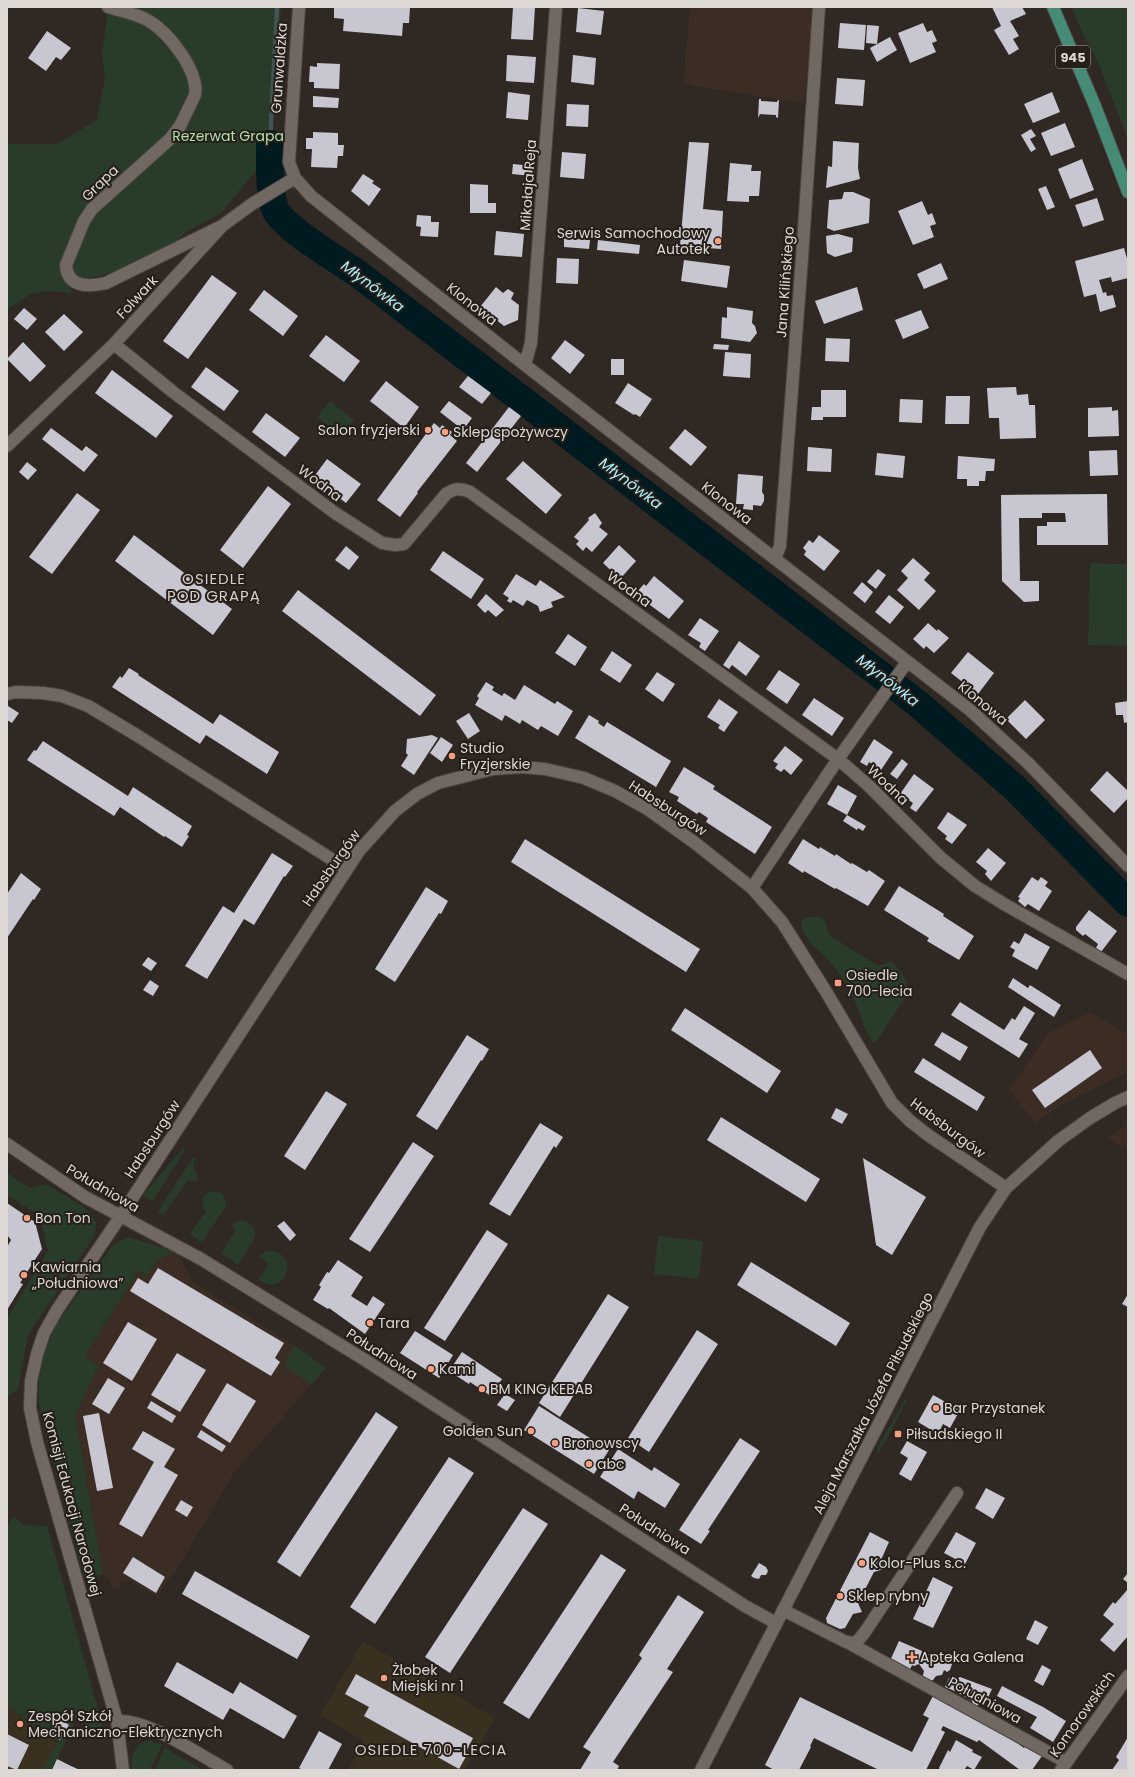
<svg xmlns="http://www.w3.org/2000/svg" width="1135" height="1777" font-family="Poppins,sans-serif">
  <rect width="100%" height="100%" fill="#302823"/>
  <path fill="#3b2d24" d="M690,7H815L804,103L683,84Z
    M1090,1012L1128,1034V1072L1061,1105L1035,1123L1009,1090L1048,1033Z
    M1128,1123V1150L1107,1138Z
    M177,1252L192,1281L294,1345L284,1365L311,1385L234,1473L177,1569L169,1579L157,1597L131,1581L120,1583L121,1586L112,1589L109,1579L103,1575L75,1415L98,1366L85,1356L139,1270L147,1276L158,1260Z"/>
  <path fill="#393020" d="M363,1641L495,1718L465,1770H348L364,1741L320,1715Z
    M7,1706L58,1743L42,1770H7Z"/>
  <path fill="#293c2a" d="M101,7H281L270,154L221,213L186,232L152,261L68,284L73,293L45,291L29,295L7,310V144H57L97,120L105,79L102,55L108,9Z
    M1072,7H1128V140L1099,64L1080,28Z
    M330,401L354,420L342,436L317,417Z
    M1090,563L1128,564V646L1088,645Z
    M806,917H818L824,919L829,935L878,966L892,961L905,978L909,991L877,1041L874,1043C864,1032 862,1018 856,1004C850,990 841,976 832,964C820,949 804,943 801,922Z
    M183,1148L185,1150L152,1202L143,1195Z
    M193,1157L196,1159L193,1164L198,1179L196,1182L188,1180L163,1216L158,1212Z
    M7,1173L30,1188L45,1184C58,1192 93,1209 96,1222C97,1227 94,1233 93,1238L28,1335L18,1389L7,1397V1318L48,1251L40,1216L7,1195Z
    M210,1191L221,1193L225,1199L226,1206L202,1242L190,1234L206,1212C200,1204 201,1196 210,1191Z
    M240,1220C252,1221 257,1229 254,1240L238,1265L221,1254L236,1229L231,1225Z
    M658,1236L703,1241L699,1279L654,1274Z
    M128,1237L177,1252L158,1260L147,1276L139,1270L85,1356L98,1366L75,1415L103,1575L84,1577L46,1436L39,1404V1380L45,1350L56,1325L113,1245Z
    M267,1251C302,1249 287,1301 258,1279L269,1265L259,1256Z
    M294,1345L326,1368L311,1385L284,1365Z
    M905,1399L906,1402L879,1453L877,1451V1449Z
    M855,1441L856,1444L829,1495L826,1494L827,1491Z
    M14,1516L23,1525L47,1526L107,1741L76,1718L52,1770H42L58,1742L7,1706V1526Z
    M145,1741H151L162,1745L150,1770H132C130,1757 133,1748 145,1741Z
    M165,1748L203,1770H155Z"/>
  <g fill="none" stroke-linecap="round" stroke-linejoin="round">
    <path stroke="#425355" stroke-width="4.5" d="M270,144L277,7"/>
    <path stroke="#001a1f" stroke-width="28" d="M270,144C270,159 269,198 276,211C287,230 338,260 357,273L917,703L1016,789L1128,903"/>
  </g>
  <path fill="#c8c6d1" d="M334,7L410,8L409,23H403L402,36L343,31L344,19L334,18Z
    M513,7H535L533,40L511,39Z
    M992,7H1022L1026,14L1010,21L1019,36L1013,39L1019,49L1009,55L994,30L1001,26Z
    M578,8L604,11L601,35L576,32Z
    M840,23L866,25L864,50L838,48Z
    M923,23L927,32L932,30L937,41L932,43L936,52L910,63L898,33Z
    M867,25L879,26L877,44L866,43Z
    M47,31L71,48L61,60L56,57L46,71L28,58Z
    M890,37L897,50L877,62L870,48Z
    M507,55L536,57L534,83L506,81Z
    M573,55L596,58L594,85L571,82Z
    M317,63L340,64L339,89L314,88V82H309L310,66L317,67Z
    M837,78L865,80L863,106L835,104Z
    M508,92L530,95L528,120L506,118Z
    M1052,92L1060,112L1033,123L1024,104Z
    M313,96L339,98L338,108L313,107Z
    M759,99H761V101L777,102L778,100H779L778,118L776,117V115L760,114L758,118Z
    M567,104L589,105L588,127L566,126Z
    M1065,123L1075,147L1051,156L1041,133Z
    M1031,129L1036,136L1030,139L1036,149L1031,152L1021,135Z
    M313,132L338,133V145H344L343,156H338L337,168L311,167L312,149H306V138H313Z
    M833,141L859,143L858,168L860,179L826,188L828,166L832,167Z
    M689,142L709,143L703,209L723,211L721,249L680,246Z
    M562,152L586,154L584,179L560,177Z
    M1082,159L1094,190L1070,199L1058,169Z
    M730,163L752,165L751,171H761L759,196H749V202L727,201Z
    M513,164L533,166L532,176L512,174Z
    M363,174L374,181L372,183L381,189L369,206L351,191Z
    M470,184L488,185V203H496V213H470Z
    M1046,186L1055,207L1047,210L1038,189Z
    M844,192H853L870,199L869,223L834,231L827,228L829,200L842,199Z
    M1097,198L1104,220L1083,227L1075,205Z
    M922,201L928,215L932,213L936,224L930,226L934,237L913,245L898,211Z
    M417,215L431,216V222H439L438,237L420,236L421,227L416,226Z
    M496,231L524,234L522,257L494,255Z
    M838,234L853,238L852,252L835,257L827,253L826,236Z
    M564,238L590,240L589,249L564,247Z
    M598,240L640,245L639,254L597,250Z
    M1124,248L1128,262V278L1112,282L1111,277L1099,280L1103,293L1106,292L1107,296L1113,295L1116,307L1100,312L1096,294L1084,297L1075,261Z
    M557,258L579,259L578,284L556,283Z
    M684,260L730,266L727,288L681,281Z
    M941,263L948,279L924,289L917,274Z
    M212,275L237,293L188,359L163,341Z
    M496,287L503,293L508,289L514,293L511,299L519,305L518,320L504,326L480,307Z
    M857,287L863,310L824,324L815,301Z
    M264,290L298,316L283,336L249,310Z
    M727,307L753,311L752,323L755,326L757,333L750,342L721,338L722,317L727,318Z
    M24,308L37,319L27,330L14,319Z
    M921,310L929,328L903,339L895,320Z
    M64,314L83,332L64,351L45,332Z
    M326,335L360,361L344,382L309,356Z
    M826,338L850,339L849,362L825,361Z
    M565,340L585,355L570,374L551,358Z
    M23,342L46,366L30,382L7,359Z
    M714,344L729,345L728,350L713,349Z
    M725,352L751,354L750,378L723,376Z
    M611,359H624V375H611Z
    M206,367L239,391L224,411L191,387Z
    M112,370L173,416L156,438L95,393Z
    M468,376L491,393L482,404L459,387Z
    M386,381L419,407L404,428L370,401Z
    M628,383L652,399L640,417L635,414L634,415L615,403Z
    M1016,387L1017,395L1028,394L1029,405H1035L1036,438L1000,439L999,418H989L987,388Z
    M821,390H846V417H823V420H811L812,407H821Z
    M946,396H970L969,424H945Z
    M900,399L923,400L922,423L899,422Z
    M449,401L472,418L463,430L440,412Z
    M509,407L521,416L477,472L466,463Z
    M1112,407V411L1118,410L1119,436L1088,437V408Z
    M266,413L300,438L285,457L252,432Z
    M434,423L440,428L442,425L452,432L450,435L457,441L417,492L418,493L400,517L377,500Z
    M51,428L82,451L86,446L98,455L84,472L42,439Z
    M685,429L707,447L691,466L669,448Z
    M808,447L832,449L831,472L807,471Z
    M1117,450L1118,475L1090,476L1089,451Z
    M877,453L905,456L903,478L875,475Z
    M958,456L995,459L994,471H986L985,481H979V486H967V479H957Z
    M327,459L361,484L346,503L313,478Z
    M523,461L562,495L546,514L506,479Z
    M27,462L37,470L28,480L19,472Z
    M738,474L763,476L762,492L764,495V501L761,506L753,505V510L743,509L744,504H736Z
    M268,486L291,504L243,568L220,550Z
    M77,493L100,510L52,574L29,557Z
    M1107,494L1108,545H1037V526H1047V522H1066L1065,513H1042V518H1019L1020,581H1039V601L1024,602L1002,581L1001,495Z
    M595,513L602,523L599,527L608,534L592,552L586,547L583,551L576,544L579,541L574,537L589,520L588,518Z
    M134,535L232,609L213,635L115,561Z
    M819,535L840,551L824,571L804,555L806,551L803,548L809,540L813,543Z
    M619,545L636,561L620,579L603,563Z
    M346,546L359,557L349,570L335,560Z
    M443,551L484,579L471,599L430,570Z
    M913,558L930,573L924,580L936,591L919,610L897,590L908,578L901,571Z
    M878,569L886,575L876,589L867,582Z
    M516,574L536,586L540,580L565,597L551,602L553,607L540,612L538,606L527,600L523,606L513,600L511,603L507,601L509,598L503,594Z
    M654,576L684,601L669,619L635,594L644,584L646,586Z
    M862,582L873,592L865,603L853,593Z
    M298,590L436,695L420,716L282,611Z
    M486,594L504,610L496,617L488,610L485,613L477,605Z
    M889,595L904,607L890,624L875,612Z
    M700,618L719,631L705,651L699,647L701,643L688,635Z
    M928,623L937,631L938,629L949,638L934,653L926,646L924,649L913,639Z
    M568,634L587,647L575,666L555,653Z
    M739,641L760,656L746,676L732,665L729,669L723,665Z
    M612,651L632,665L620,683L600,670Z
    M968,652L994,673L978,694L951,673Z
    M129,668L139,674L138,675L213,724L220,714L279,752L267,774L206,735L200,744L112,687L120,676L122,678Z
    M779,670L800,684L787,704L766,689Z
    M657,672L675,684L663,702L645,689Z
    M486,682L494,687L492,690L502,696L504,693L515,700L524,685L555,704L557,701L573,711L558,736L541,726L538,730L522,720L520,724L505,715L502,721L475,705L479,698L477,696Z
    M814,698L844,718L832,736L802,715Z
    M719,699L738,712L724,732L718,728L720,725L707,717Z
    M1025,700L1045,720L1026,739L1006,719Z
    M1128,701V722L1124,723L1123,715H1116L1115,703Z
    M8,706L19,713L12,723L7,720Z
    M469,713L480,731L468,739L456,721Z
    M589,715L599,721L598,723L604,727L607,722L671,761L656,787L575,738Z
    M432,735L438,738L414,775L401,766L408,755L406,753L407,739Z
    M441,737L453,745L442,762L430,753Z
    M874,739L893,752L881,770L869,762L867,766L860,762Z
    M43,741L128,796L133,787L192,826L187,835L189,836L182,847L165,836L164,837L120,807L114,816L27,760L34,750L36,751Z
    M785,746L803,760L791,775L784,769L781,772L775,768L778,764L773,761Z
    M902,759L908,764L897,779L890,774Z
    M684,767L715,786L713,789L772,827L755,854L706,822L708,818L699,812L697,814L677,801L679,797L669,792Z
    M1107,771L1128,791V798L1114,813L1090,790Z
    M914,774L934,789L916,812L910,808L913,803L900,794Z
    M838,785L857,796L847,815L827,804Z
    M948,812L967,825L952,844L945,839L947,836L937,828Z
    M847,815L866,826L863,831L858,828L857,830L843,821Z
    M525,839L700,949L686,972L511,862Z
    M803,839L819,849L820,847L835,856L836,854L851,864L852,863L867,872L869,870L885,881L868,906L836,888L835,889L804,871L803,873L788,863Z
    M988,848L1006,863L991,881L985,874L987,871L976,862Z
    M272,853L293,866L285,877L284,876L254,925L244,919L207,979L185,966L223,906L234,913Z
    M21,873L41,889L34,900L33,899L7,938V894Z
    M1032,877L1038,881L1041,877L1048,882L1045,886L1052,891L1039,911L1028,904L1025,907L1018,901L1020,898L1018,897Z
    M899,886L944,914L943,916L974,936L959,960L927,941L929,938L884,910Z
    M426,887L448,901L441,914L439,913L395,982L375,969Z
    M1089,910L1117,931L1101,952L1096,948L1098,944L1085,934L1083,936L1076,930V927Z
    M1025,933L1050,947L1037,970L1012,956L1015,950L1010,947L1014,941L1019,944Z
    M148,957L157,963L151,971L142,965Z
    M1013,978L1028,988L1030,985L1061,1005L1054,1017L1008,987Z
    M150,980L159,986L153,996L143,990Z
    M960,1002L1004,1030L1012,1018L1015,1020L1024,1006L1035,1013L1019,1039L1028,1044L1019,1058L951,1015Z
    M685,1008L781,1071L767,1093L671,1030Z
    M942,1032L968,1047L960,1061L934,1045Z
    M467,1035L489,1049L482,1061L481,1060L437,1130L416,1116Z
    M1090,1050L1102,1068L1045,1108L1032,1090Z
    M923,1058L985,1097L977,1111L914,1072Z
    M326,1091L347,1104L305,1170L284,1156Z
    M836,1108L848,1114L842,1124L831,1118Z
    M721,1117L820,1179L806,1202L707,1140Z
    M540,1123L563,1137L556,1148L554,1146L510,1216L489,1204Z
    M413,1142L434,1156L370,1252L349,1239Z
    M863,1158L926,1197L892,1255L876,1245Z
    M7,1203L35,1222L42,1249L20,1283L23,1284L7,1310V1247L11,1240L7,1235Z
    M284,1221L296,1235L290,1241L277,1226Z
    M487,1230L508,1244L445,1341L424,1328Z
    M338,1260L363,1277L351,1296L367,1306L373,1296L385,1304L365,1334L329,1308L328,1309L313,1300L321,1287L319,1285L327,1272L329,1273Z
    M751,1262L850,1323L836,1346L737,1285Z
    M158,1268L284,1343L275,1358L280,1362L271,1376L130,1291L138,1278L148,1284Z
    M608,1294L629,1307L560,1417L539,1403Z
    M1128,1294V1307L1122,1304Z
    M128,1322L157,1339L132,1381L103,1363Z
    M697,1330L718,1344L649,1452L628,1438Z
    M415,1331L453,1355L439,1378L400,1353Z
    M462,1352L502,1379L491,1396L470,1382L469,1384L449,1371Z
    M177,1353L206,1370L180,1412L151,1395Z
    M108,1378L125,1388L109,1414L92,1404Z
    M227,1383L256,1401L230,1443L202,1425Z
    M505,1394L515,1400L507,1411L497,1405Z
    M933,1395L960,1410L950,1428L943,1424L938,1434L918,1422Z
    M151,1401L176,1416L172,1423L147,1408Z
    M539,1406L609,1450L594,1474L524,1430Z
    M376,1412L398,1427L300,1577L277,1562Z
    M99,1413L113,1488L97,1491L83,1416Z
    M201,1430L226,1446L222,1452L197,1437Z
    M143,1431L175,1449L164,1467L178,1475L142,1537L119,1524L154,1462L132,1449Z
    M740,1438L760,1451L708,1530L710,1531L701,1544L679,1530Z
    M907,1441L927,1452L911,1481L899,1474L908,1458L900,1453Z
    M618,1449L652,1471L654,1467L680,1484L665,1508L638,1491L634,1499L600,1477Z
    M449,1457L474,1473L375,1624L350,1607Z
    M986,1488L1005,1498L993,1519L975,1508Z
    M181,1500L193,1507L187,1517L175,1510Z
    M523,1508L548,1524L450,1673L425,1657Z
    M870,1532L889,1542L881,1560L884,1569L874,1572L858,1603L862,1612L853,1614L845,1628L840,1629L827,1623L826,1618Z
    M956,1532L976,1543L965,1564L944,1553Z
    M601,1554L626,1570L529,1719L503,1703Z
    M133,1557L165,1577L156,1593L123,1573Z
    M759,1563L766,1567L768,1571L766,1575H761L759,1579L754,1578L751,1576Z
    M195,1571L310,1636L297,1659L182,1594Z
    M1128,1573V1583L1123,1579Z
    M933,1577L953,1587L933,1628L913,1619Z
    M1128,1589V1636L1114,1652L1100,1640L1114,1624L1103,1615L1113,1602L1115,1604Z
    M678,1595L704,1612L667,1669L673,1672L613,1762L619,1766L617,1770H580L591,1752L583,1747L642,1658L639,1655Z
    M1035,1620L1048,1627L1038,1645L1026,1639Z
    M899,1641L952,1664L950,1670L947,1672L944,1670L942,1675L936,1676L933,1680L930,1681L924,1679L923,1675L924,1671L919,1664L914,1666L912,1665L909,1672L889,1663Z
    M177,1662L233,1694L240,1682L297,1716L284,1739L230,1708L223,1720L164,1686Z
    M1042,1665L1051,1670L1043,1686L1034,1681Z
    M356,1674L473,1738L466,1752L468,1753L459,1769L364,1716L369,1707L345,1694Z
    M952,1677L956,1679L960,1677L992,1689L984,1706L979,1704L977,1706L973,1704L972,1701L957,1692L945,1687L949,1678Z
    M1002,1686L1043,1707L1066,1721L1053,1742L1030,1728L1037,1717L997,1696Z
    M933,1696L990,1724L1024,1748L1026,1745L1042,1756L1032,1770H1020L979,1740L977,1742L943,1726L941,1730L945,1732L926,1770H879L814,1738L810,1746L811,1747L799,1770H774L765,1765L800,1697L912,1752L929,1718L923,1715Z
    M58,1718L69,1725L60,1740L49,1732Z
    M319,1731L342,1744L328,1770H303L299,1768Z
    M7,1734L29,1745L17,1770L7,1766Z
    M1128,1737V1770H1112L1119,1760L1116,1757Z
    M956,1740L973,1750L972,1752L982,1757L974,1770L967,1766L964,1770H940L939,1768L948,1750L950,1752Z
    M57,1759L71,1766L80,1770H52Z"/>
  <g fill="none" stroke-linecap="round" stroke-linejoin="round">
    <g stroke="#4b4540" stroke-width="14">
      <path id="street" d="M108,7C121,11 138,14 149,21C169,33 199,71 195,95L180,126L170,139L92,209L84,221L66,265C67,288 90,287 106,283L222,226
        M299,7L289,162L295,178L311,196L525,365L970,710L1029,764L1128,866
        M114,344L173,392L335,513L382,543L395,545L404,544L446,494C455,488 460,488 470,492L838,759L869,786L941,858L975,886L1004,904L1128,974
        M525,365L531,343L556,7
        M7,446L114,344L222,226L252,204L295,178
        M775,559L780,546L802,258L819,7
        M7,694L16,692L43,693L62,696L88,706L138,736L347,869
        M752,888L838,759L907,662
        M7,1144L85,1197L201,1259L365,1360L745,1606L776,1623
        M783,1610L846,1642L856,1643L865,1632L957,1493
        M847,1642L1066,1762
        M117,1721C148,1719 198,1754 227,1770
        M123,1770L117,1721L37,1442L30,1408L31,1381L37,1354L44,1333L57,1310L120,1217L359,851L395,811L417,794L438,783L493,769L521,767L545,769L584,778L615,791L649,810L695,843L752,888L782,922L825,990L892,1103L910,1121L928,1135L1006,1188"/>
    </g>
    <g stroke="#4b4540" stroke-width="14">
      <path id="secondary" d="M701,1770L980,1227L1006,1188L1058,1141L1090,1118L1115,1103L1128,1097
        M1061,1770L1128,1676"/>
    </g>
    <g stroke="#4b4540" stroke-width="14">
      <path id="primary" d="M1053,7L1095,106L1128,192"/>
    </g>
    <use href="#street" stroke="#726862" stroke-width="12"/>
    <use href="#secondary" stroke="#726862" stroke-width="12"/>
    <use href="#primary" stroke="#468b76" stroke-width="12"/>
  </g>
  <g fill="#f2a080" stroke="#261e19" stroke-width="1.5">
    <circle cx="718" cy="241" r="4"/>
    <circle cx="428" cy="430" r="4"/>
    <circle cx="445" cy="432" r="4"/>
    <circle cx="452" cy="756" r="4"/>
    <rect x="834" y="979" width="8" height="8" rx="2"/>
    <circle cx="27" cy="1218" r="4"/>
    <circle cx="24" cy="1275" r="4"/>
    <circle cx="370" cy="1323" r="4"/>
    <circle cx="431" cy="1369" r="4"/>
    <circle cx="482" cy="1389" r="4"/>
    <circle cx="936" cy="1408" r="4"/>
    <circle cx="531" cy="1431" r="4"/>
    <rect x="894" y="1430" width="8" height="8" rx="2"/>
    <circle cx="555" cy="1443" r="4"/>
    <circle cx="589" cy="1464" r="4"/>
    <circle cx="862" cy="1563" r="4"/>
    <circle cx="840" cy="1596" r="4"/>
    <path d="M910 1651h4v4h4v4h-4v4h-4v-4h-4v-4h4z"/>
    <circle cx="384" cy="1678" r="4"/>
    <circle cx="20" cy="1724" r="4"/>
  </g>
  <g text-anchor="middle" dominant-baseline="central" stroke-width="4" stroke-linejoin="round" paint-order="stroke">
    <rect fill="#261e19" stroke="#a6a09c" stroke-width="1" x="1056" y="46" width="34" height="22" rx="3"/>
    <g font-size="13" font-weight="bold" fill="#ddd8d4">
      <text x="1073" y="57">945</text>
    </g>
    <g font-size="14" fill="#ddd8d4" stroke="#261e19">
      <text transform="translate(279 68) rotate(-86)">Grunwaldzka</text>
      <text transform="translate(100 183) rotate(-44)">Grapa</text>
      <text transform="translate(528 185) rotate(-86)">Mikołaja Reja</text>
      <text transform="translate(785 282) rotate(-86)">Jana Kilińskiego</text>
      <text transform="translate(137 297) rotate(-47)">Folwark</text>
      <text transform="translate(472 304) rotate(38)">Klonowa</text>
      <text transform="translate(320 483) rotate(37)">Wodna</text>
      <text transform="translate(727 503) rotate(38)">Klonowa</text>
      <text transform="translate(629 589) rotate(36)">Wodna</text>
      <text transform="translate(983 703) rotate(40)">Klonowa</text>
      <text transform="translate(888 785) rotate(44)">Wodna</text>
      <text transform="translate(668 808) rotate(33)">Habsburgów</text>
      <text transform="translate(331 868) rotate(-55)">Habsburgów</text>
      <text transform="translate(948 1128) rotate(37)">Habsburgów</text>
      <text transform="translate(152 1139) rotate(-57)">Habsburgów</text>
      <text transform="translate(103 1188) rotate(30)">Południowa</text>
      <text transform="translate(382 1354) rotate(33)">Południowa</text>
      <text transform="translate(873 1403) rotate(-63)">Aleja Marszałka Józefa Piłsudskiego</text>
      <text transform="translate(72 1504) rotate(75)">Komisji Edukacji Narodowej</text>
      <text transform="translate(655 1529) rotate(33)">Południowa</text>
      <text transform="translate(985 1700) rotate(29)">Południowa</text>
      <text transform="translate(1082 1714) rotate(-55)">Komorowskich</text>
    </g>
    <g font-size="14" fill="#ace0ac" stroke="#261e19">
      <text x="228" y="136">Rezerwat Grapa</text>
    </g>
    <g font-size="14" fill="#ddd8d4" stroke="#261e19" text-anchor="start">
      <text x="710" y="233" text-anchor="end">Serwis Samochodowy<tspan x="710" dy="16">Autotek</tspan></text>
      <text x="420" y="430" text-anchor="end">Salon fryzjerski</text>
      <text x="453" y="432">Sklep spożywczy</text>
      <text x="460" y="748">Studio<tspan x="460" dy="16">Fryzjerskie</tspan></text>
      <text x="846" y="975">Osiedle<tspan x="846" dy="16">700-lecia</tspan></text>
      <text x="35" y="1218">Bon Ton</text>
      <text x="32" y="1267">Kawiarnia<tspan x="32" dy="16">„Południowa”</tspan></text>
      <text x="378" y="1323">Tara</text>
      <text x="439" y="1369">Kami</text>
      <text x="490" y="1389">BM KING KEBAB</text>
      <text x="944" y="1408">Bar Przystanek</text>
      <text x="523" y="1431" text-anchor="end">Golden Sun</text>
      <text x="906" y="1434">Piłsudskiego II</text>
      <text x="563" y="1443">Bronowscy</text>
      <text x="597" y="1464">abc</text>
      <text x="870" y="1563">Kolor-Plus s.c.</text>
      <text x="848" y="1596">Sklep rybny</text>
      <text x="920" y="1657">Apteka Galena</text>
      <text x="392" y="1670">Żłobek<tspan x="392" dy="16">Miejski nr 1</tspan></text>
      <text x="28" y="1716">Zespół Szkół<tspan x="28" dy="16">Mechaniczno-Elektrycznych</tspan></text>
    </g>
    <g font-size="15" font-style="italic" fill="#aaeffd" stroke="#261e19">
      <text transform="translate(373 286) rotate(37)">Młynówka</text>
      <text transform="translate(631 483) rotate(37)">Młynówka</text>
      <text transform="translate(888 680) rotate(38)">Młynówka</text>
    </g>
    <g font-size="15" letter-spacing="1" fill="#d8cdc6" stroke="#261e19">
      <text x="214" y="578">OSIEDLE<tspan x="214" dy="17">POD GRAPĄ</tspan></text>
      <text x="431" y="1749">OSIEDLE 700-LECIA</text>
    </g>
  </g>
  <rect width="1135" height="1777" fill="none" stroke="#ddd8d4" stroke-width="16"/>
</svg>
